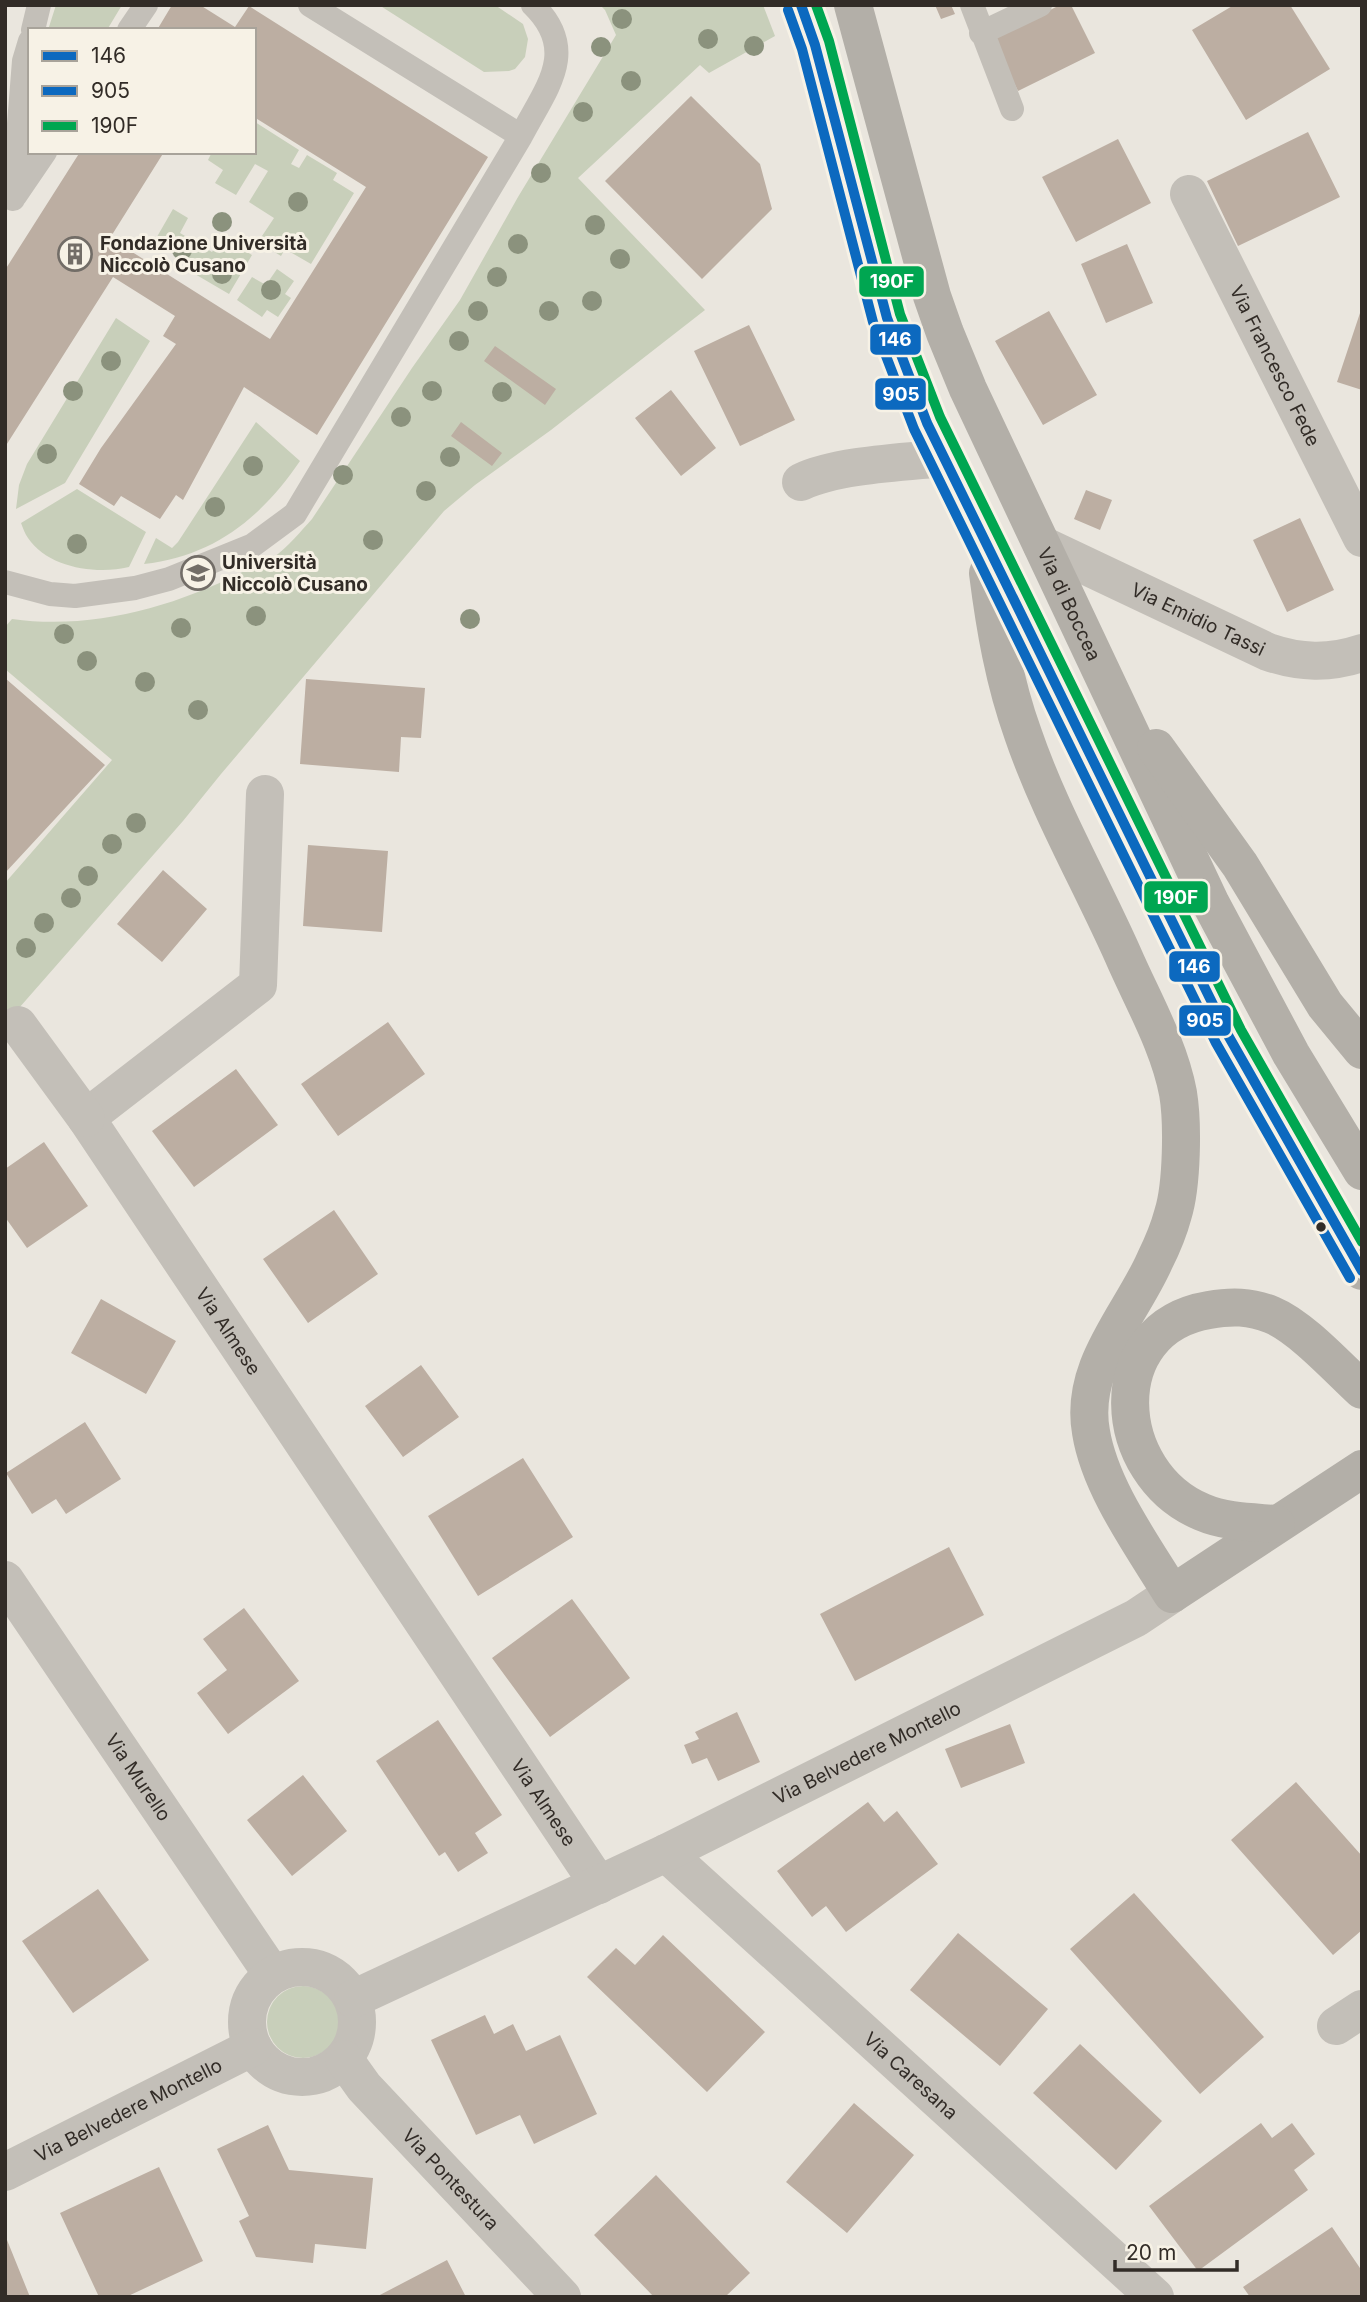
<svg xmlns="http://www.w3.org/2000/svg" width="1367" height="2302" font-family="Inter,sans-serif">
  <rect width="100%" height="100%" fill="#eae6de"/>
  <path fill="#c8cfba" d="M56,5H122L107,30H48Z
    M379,5H495L523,24L528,39L525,57L515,69L509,71L484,72Z
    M600,5H763L775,36L709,73L700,65L578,178L705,310L551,430L475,485L444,511L221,774L183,821L5,1024V883L112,760L5,669V627L12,619C90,630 171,608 240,573C251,568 264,564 274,557C288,547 301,531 312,519L412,368L460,300L518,197L616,35L605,10Z
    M255,122L299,150L291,164L299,168L307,155L337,173L333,180L354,193L311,264L285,249L281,256L258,242L274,218L249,202L268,171L255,164L236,195L215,183L223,170L208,160L212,152H254Z
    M173,209L188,218L180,233L212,252L222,237L252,255L229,294L188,270L191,264L154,242Z
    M277,269L294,281L285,294L291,298L278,317L267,310L262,317L237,300L252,277L266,285Z
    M116,318L150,341L65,483L16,509L19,485L27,464Z
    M256,422L300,461C261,518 214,556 144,564L156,538L172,548L178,542Z
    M77,489L146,532L129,567C97,575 48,568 28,538C25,534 23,528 21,523Z
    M267 2022a36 36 0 1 1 72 0a36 36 0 1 1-72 0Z"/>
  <path fill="#bcaea2" d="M172,5H200L235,27L249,6L488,157L317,435L244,387L183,500L176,495L160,519L121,496L114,506L79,484L101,448L176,344L163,336L175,316L113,277L5,447V270L80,152H164L110,238L270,339L366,187L254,117V30H157Z
    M935,5H951L955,14L941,19Z
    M1060,5H1071L1095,53L1018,91L992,39Z
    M1234,5H1290L1330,69L1246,120L1192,30Z
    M691,96L760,164L772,209L702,279L605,181Z
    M1308,132L1340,197L1238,246L1207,181Z
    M1118,139L1151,203L1076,242L1042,177Z
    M1127,244L1153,303L1106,323L1081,264Z
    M1361,310H1362V390L1337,382Z
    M1049,311L1097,395L1043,425L995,341Z
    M749,325L795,420L740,446L694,351Z
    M495,346L556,389L545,405L484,361Z
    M671,390L716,448L681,476L635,418Z
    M461,422L502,453L492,466L451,436Z
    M1086,490L1112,500L1100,530L1074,519Z
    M1300,518L1334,590L1287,612L1253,540Z
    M5,678L105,765L5,873Z
    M306,679L425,688L421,738L401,737L399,772L300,764Z
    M308,845L388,851L382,932L303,926Z
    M163,870L207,909L162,962L117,924Z
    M388,1022L425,1074L338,1136L301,1084Z
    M236,1069L278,1125L194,1187L152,1131Z
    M44,1142L88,1206L27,1248L5,1217V1169Z
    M334,1210L378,1274L308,1323L263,1259Z
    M101,1299L176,1341L146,1394L71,1353Z
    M421,1365L459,1417L403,1457L365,1406Z
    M85,1422L121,1479L66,1514L56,1499L32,1514L6,1473Z
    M523,1458L573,1537L478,1596L428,1516Z
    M949,1547L984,1615L855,1681L820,1614Z
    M572,1599L630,1678L550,1737L492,1658Z
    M244,1608L299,1681L228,1734L197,1693L227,1670L203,1639Z
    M737,1712L760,1762L718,1781L707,1758L692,1764L684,1745L699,1739L695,1732Z
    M438,1720L502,1815L475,1833L488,1853L458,1872L445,1852L439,1856L376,1761Z
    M1010,1724L1025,1763L961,1788L945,1749Z
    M303,1775L347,1831L292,1876L247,1820Z
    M1296,1782L1362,1856V1930L1333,1955L1231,1840Z
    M868,1802L884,1822L897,1811L938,1864L846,1932L826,1906L812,1917L777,1871Z
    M98,1889L149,1960L73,2013L22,1941Z
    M1134,1893L1264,2037L1200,2094L1070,1949Z
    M958,1933L1048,2009L1000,2066L910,1990Z
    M663,1935L765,2032L707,2092L587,1977L616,1948L635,1965Z
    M485,2015L494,2034L513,2024L526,2051L560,2035L597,2114L534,2144L520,2115L476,2135L431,2040Z
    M1080,2044L1162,2121L1116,2170L1033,2093Z
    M854,2103L914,2155L847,2233L786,2182Z
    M1261,2123L1272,2138L1292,2123L1315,2154L1294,2170L1308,2190L1198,2271L1149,2206Z
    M268,2125L289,2170L373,2178L366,2249L315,2244L313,2263L256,2257L239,2221L249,2216L217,2149Z
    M159,2167L203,2261L126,2297H99L60,2213Z
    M656,2175L750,2273L725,2297H654L594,2235Z
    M1332,2227L1362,2271V2297H1250L1243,2287Z
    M5,2235L30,2297H5Z
    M447,2260L466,2297H376Z"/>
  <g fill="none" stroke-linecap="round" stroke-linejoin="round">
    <path stroke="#c3bfb8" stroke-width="24" d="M972,5L1012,109
      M33,30L39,5
      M129,30L146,5
      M981,33L1040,5
      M521,136C546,88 580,51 533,5
      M15,196L45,152
      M13,199L24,61L30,41
      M5,582L50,594L75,596L135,588L169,579L253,545L295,514L521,136L310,5"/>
    <g stroke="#c3bfb8" stroke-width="38">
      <path id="s1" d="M1189,194L1362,538"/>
      <path d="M801,482C836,465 905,462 944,458"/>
      <path id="s2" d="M1042,545L1268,652C1300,663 1329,664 1362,653"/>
      <path id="s3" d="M265,794L258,985L86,1118L599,1885"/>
      <path d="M18,1025L86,1118"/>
      <path id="s4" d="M5,1580L272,1974"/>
      <path id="s5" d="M666,1853L1155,2297"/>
      <circle cx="302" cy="2022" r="55"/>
      <path id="s6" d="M353,1999L666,1853L1136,1618L1172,1594"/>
      <path d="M1336,2026L1362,2009"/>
      <path id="s7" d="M344,2059L364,2087L562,2297"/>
      <path id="s8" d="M5,2172L253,2047"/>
    </g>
    <g stroke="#b3afa8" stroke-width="38">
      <path d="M801,5L815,45L887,318L927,423L1229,1037L1362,1271"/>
      <path id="s9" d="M853,5L932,296L945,333L968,389L1211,904L1291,1054L1362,1171"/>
      <path d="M988,573C995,628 1004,681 1023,734C1049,810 1090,881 1123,955C1142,999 1169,1045 1178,1093C1183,1123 1182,1185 1173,1214C1169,1229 1162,1246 1155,1260C1131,1315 1079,1366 1091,1432C1100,1488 1143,1546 1172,1594L1362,1469"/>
      <path d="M1156,748L1240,865L1325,1005L1362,1050"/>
      <path d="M1276,1524C1251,1522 1225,1522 1202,1512C1110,1474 1100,1328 1209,1310C1231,1306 1250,1306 1272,1315C1301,1327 1338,1368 1362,1390"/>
    </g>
    <g stroke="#f7f2e6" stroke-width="16">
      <path id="bus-1" d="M801,5L815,45L887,318L927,423L1229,1037L1362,1271"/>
    </g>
    <g stroke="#f7f2e6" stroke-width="16">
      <path id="bus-2" d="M788,10L802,49L873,322L914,429L1216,1043L1350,1278"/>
    </g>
    <g stroke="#f7f2e6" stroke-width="16">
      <path id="bus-3" d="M816,5L829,41L900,314L940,417L1241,1030L1362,1242"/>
    </g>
    <use href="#bus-1" stroke="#0c69bf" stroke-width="10"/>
    <use href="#bus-2" stroke="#0c69bf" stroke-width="10"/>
    <use href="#bus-3" stroke="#00a651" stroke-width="10"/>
  </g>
  <g fill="#8b927d">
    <circle cx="622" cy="19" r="10"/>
    <circle cx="708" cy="39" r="10"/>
    <circle cx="754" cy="46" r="10"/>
    <circle cx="601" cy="47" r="10"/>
    <circle cx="631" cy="81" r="10"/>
    <circle cx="583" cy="112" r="10"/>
    <circle cx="541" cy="173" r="10"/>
    <circle cx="298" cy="202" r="10"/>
    <circle cx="222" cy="222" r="10"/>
    <circle cx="595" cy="225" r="10"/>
    <circle cx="518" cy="244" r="10"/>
    <circle cx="182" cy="250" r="10"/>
    <circle cx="620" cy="259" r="10"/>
    <circle cx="222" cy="274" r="10"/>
    <circle cx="497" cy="277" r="10"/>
    <circle cx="271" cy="290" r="10"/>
    <circle cx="592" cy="301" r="10"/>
    <circle cx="478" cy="311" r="10"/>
    <circle cx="549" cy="311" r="10"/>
    <circle cx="459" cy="341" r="10"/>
    <circle cx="111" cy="361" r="10"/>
    <circle cx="73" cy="391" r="10"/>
    <circle cx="432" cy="391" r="10"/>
    <circle cx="502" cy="392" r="10"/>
    <circle cx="401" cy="417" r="10"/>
    <circle cx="47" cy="454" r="10"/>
    <circle cx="450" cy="457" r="10"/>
    <circle cx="253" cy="466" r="10"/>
    <circle cx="343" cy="475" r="10"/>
    <circle cx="426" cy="491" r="10"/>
    <circle cx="215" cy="507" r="10"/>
    <circle cx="373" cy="540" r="10"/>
    <circle cx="77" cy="544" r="10"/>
    <circle cx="256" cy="616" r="10"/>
    <circle cx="470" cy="619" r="10"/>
    <circle cx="181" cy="628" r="10"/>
    <circle cx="64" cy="634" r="10"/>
    <circle cx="87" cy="661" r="10"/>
    <circle cx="145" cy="682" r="10"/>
    <circle cx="198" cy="710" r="10"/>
    <circle cx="136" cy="823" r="10"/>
    <circle cx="112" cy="844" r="10"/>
    <circle cx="88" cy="876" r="10"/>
    <circle cx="71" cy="898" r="10"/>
    <circle cx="44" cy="923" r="10"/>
    <circle cx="26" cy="948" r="10"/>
  </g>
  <defs>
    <g id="building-ring" transform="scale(1.75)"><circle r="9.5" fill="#f7f2e6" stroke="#726d67" stroke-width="1.5"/><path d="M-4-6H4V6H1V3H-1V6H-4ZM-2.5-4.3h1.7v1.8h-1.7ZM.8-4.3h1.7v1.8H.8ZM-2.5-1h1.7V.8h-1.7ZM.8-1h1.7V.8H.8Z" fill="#726d67"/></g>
    <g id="university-ring" transform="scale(1.75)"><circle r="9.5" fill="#f7f2e6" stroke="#726d67" stroke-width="1.5"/><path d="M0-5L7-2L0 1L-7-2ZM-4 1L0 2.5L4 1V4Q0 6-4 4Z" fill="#726d67"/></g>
  </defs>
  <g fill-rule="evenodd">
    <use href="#building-ring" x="75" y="254"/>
    <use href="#university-ring" x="198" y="573"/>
  </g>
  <circle fill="#322c27" stroke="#f7f2e6" stroke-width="2.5" cx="1321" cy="1227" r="6"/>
  <g text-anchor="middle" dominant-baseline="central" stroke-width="6" stroke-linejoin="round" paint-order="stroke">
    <g font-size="19" font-weight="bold" fill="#322c27" stroke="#f7f2e6" text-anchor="start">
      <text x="100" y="243">Fondazione Università<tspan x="100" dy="22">Niccolò Cusano</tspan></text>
      <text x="222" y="562">Università<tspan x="222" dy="22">Niccolò Cusano</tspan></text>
    </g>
    <g font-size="19" fill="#322c27" stroke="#f7f2e6">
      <text stroke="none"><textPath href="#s1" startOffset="192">Via Francesco Fede</textPath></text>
      <text stroke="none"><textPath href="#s9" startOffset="639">Via di Boccea</textPath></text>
      <text stroke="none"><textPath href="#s2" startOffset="173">Via Emidio Tassi</textPath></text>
      <text stroke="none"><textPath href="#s3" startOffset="665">Via Almese</textPath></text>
      <text stroke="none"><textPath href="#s6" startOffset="570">Via Belvedere Montello</textPath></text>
      <text stroke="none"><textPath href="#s4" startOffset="238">Via Murello</textPath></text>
      <text stroke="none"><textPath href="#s3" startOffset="1232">Via Almese</textPath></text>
      <text stroke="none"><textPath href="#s5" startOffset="331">Via Caresana</textPath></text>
      <text stroke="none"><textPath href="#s8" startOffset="138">Via Belvedere Montello</textPath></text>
      <text stroke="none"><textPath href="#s7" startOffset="161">Via Pontestura</textPath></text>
    </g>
  </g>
  <g stroke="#f7f2e6" stroke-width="2.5">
    <rect x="858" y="265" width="67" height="33" rx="7" fill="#00a651"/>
    <rect x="869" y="323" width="53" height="33" rx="7" fill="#0c69bf"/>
    <rect x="874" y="377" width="53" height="34" rx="7" fill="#0c69bf"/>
    <rect x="1143" y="880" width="66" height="34" rx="7" fill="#00a651"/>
    <rect x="1168" y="950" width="53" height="33" rx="7" fill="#0c69bf"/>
    <rect x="1178" y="1004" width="54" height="33" rx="7" fill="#0c69bf"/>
  </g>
  <g font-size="19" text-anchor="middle" font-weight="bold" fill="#fff">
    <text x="892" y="288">190F</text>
    <text x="895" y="346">146</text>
    <text x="901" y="401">905</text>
    <text x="1176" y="904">190F</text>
    <text x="1194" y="973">146</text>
    <text x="1205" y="1027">905</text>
  </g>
  <rect width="1367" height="2302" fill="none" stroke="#322c27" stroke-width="14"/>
  <rect x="28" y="28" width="228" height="126" fill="#f7f2e6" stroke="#a8a39a" stroke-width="2"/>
  <rect x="42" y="51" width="35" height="10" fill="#0c69bf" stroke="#a8a39a" stroke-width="2"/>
  <text x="91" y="63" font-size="21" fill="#322c27">146</text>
  <rect x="42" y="86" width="35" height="10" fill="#0c69bf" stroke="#a8a39a" stroke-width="2"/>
  <text x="91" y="98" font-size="21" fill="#322c27">905</text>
  <rect x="42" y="121" width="35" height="10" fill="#00a651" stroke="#a8a39a" stroke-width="2"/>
  <text x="91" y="133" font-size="21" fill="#322c27">190F</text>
  <path d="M1115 2260v10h122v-10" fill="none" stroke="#322c27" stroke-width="3.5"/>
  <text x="1126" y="2260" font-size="21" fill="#322c27" stroke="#f7f2e6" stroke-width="5" paint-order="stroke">20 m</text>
</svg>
